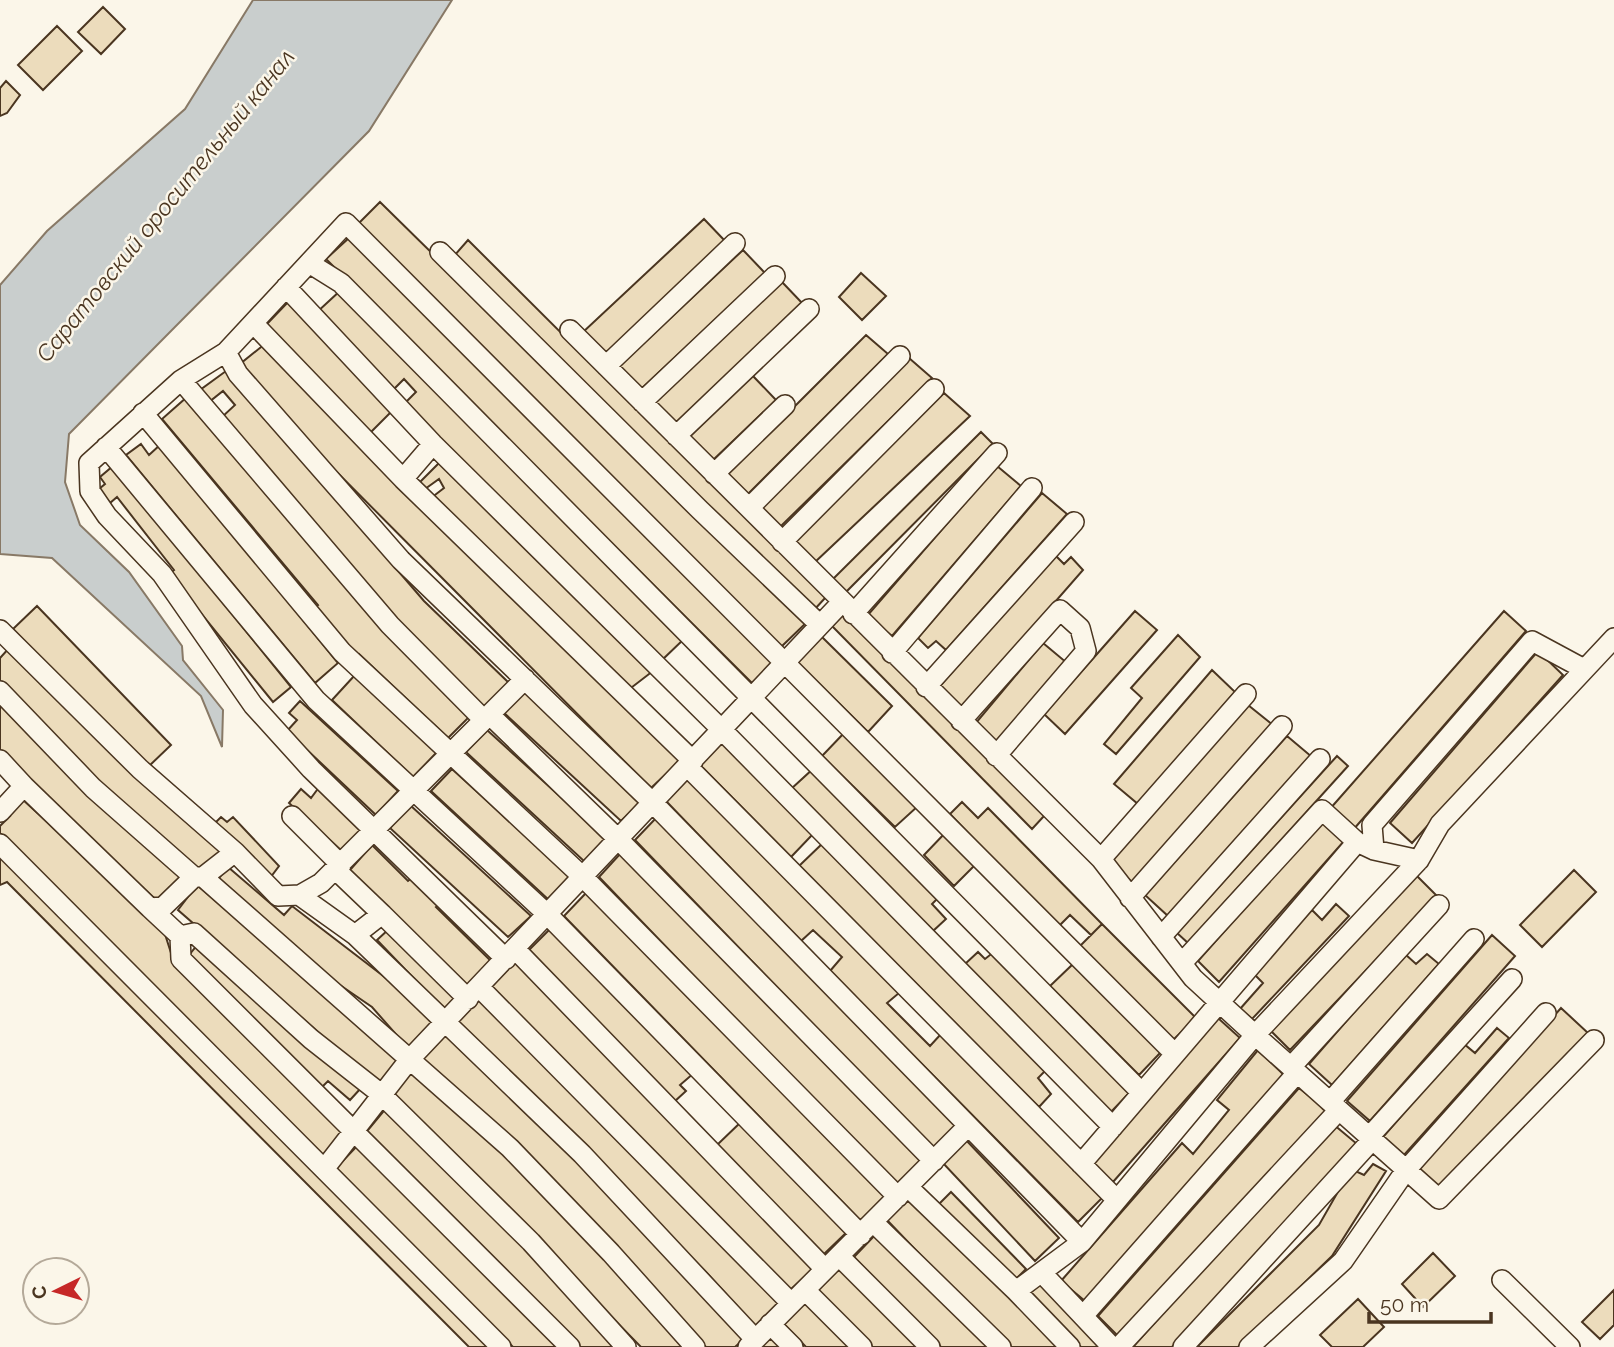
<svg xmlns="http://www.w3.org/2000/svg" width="1614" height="1347" font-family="Raleway,sans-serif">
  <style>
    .water { fill: #c9cecd; stroke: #887966; stroke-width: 2 }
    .building { fill: #ecdcbc; stroke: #4a3520; stroke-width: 2 }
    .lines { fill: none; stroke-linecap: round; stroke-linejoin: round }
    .minor-casing { stroke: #4a3520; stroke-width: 22 }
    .minor { stroke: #fbf6e9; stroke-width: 19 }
    .labels { text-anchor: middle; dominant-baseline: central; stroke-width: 5; stroke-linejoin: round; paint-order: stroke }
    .water-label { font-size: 23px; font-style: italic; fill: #4a3520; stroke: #fbf6e9 }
  </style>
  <rect width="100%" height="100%" fill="#fbf6e9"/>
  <path class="water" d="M 253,0 L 452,0 L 369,131 L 69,434 L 65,482 L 80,525 L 129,572 L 182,646 L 183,660 L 223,710 L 222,747 L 201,696 L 52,558 L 0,554 L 0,285 L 47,231 L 185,109 Z"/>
  <path class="building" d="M 103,7 L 125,29 L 101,54 L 78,32 Z
    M 57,26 L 82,51 L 43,90 L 18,65 Z
    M 6,81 L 20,95 L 7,113 L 0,116 L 0,88 Z
    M 380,202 L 807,622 L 781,647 L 357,225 Z
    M 704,219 L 726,242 L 604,356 L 582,333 Z
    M 350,237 L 778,660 L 753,684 L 326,259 Z
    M 468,240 L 826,597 L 814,610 L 454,256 Z
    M 743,250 L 765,273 L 639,391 L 617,368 Z
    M 861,273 L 886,296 L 862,320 L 839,297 Z
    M 782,282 L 803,304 L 674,425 L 652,403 Z
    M 341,290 L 685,638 L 661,661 L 403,405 L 416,392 L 404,379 L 392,391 L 316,313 Z
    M 289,301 L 393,410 L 369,434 L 266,325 Z
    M 866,335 L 888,354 L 746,496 L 726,475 Z
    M 266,343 L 682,759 L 651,788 L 293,428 L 240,364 Z
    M 909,358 L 932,378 L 780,527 L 758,506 Z
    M 226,371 L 424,601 L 509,683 L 485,709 L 393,619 L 222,417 L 235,405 L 223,391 L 209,402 L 200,390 Z
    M 752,375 L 776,400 L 711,462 L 688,438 Z
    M 944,393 L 970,416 L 814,563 L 795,541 Z
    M 187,397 L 470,716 L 448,738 L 359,654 L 353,657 L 314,608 L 318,605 L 162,419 Z
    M 981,432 L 993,444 L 846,592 L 833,579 Z
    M 141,444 L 149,455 L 161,444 L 338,663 L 315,683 L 126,455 Z
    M 441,461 L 653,671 L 627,691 L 431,498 L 444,488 L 439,479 L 425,489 L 419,483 Z
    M 113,466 L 291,687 L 273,702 L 169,574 L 174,570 L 117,497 L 110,503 L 99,489 L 105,484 L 100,477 Z
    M 997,466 L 1021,486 L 892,636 L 867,616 Z
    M 1042,493 L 1067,514 L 946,650 L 936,641 L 928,648 L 918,638 Z
    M 1055,555 L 1064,564 L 1071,557 L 1083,570 L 962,708 L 939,687 Z
    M 37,606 L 171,745 L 147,768 L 13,629 Z
    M 1135,611 L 1157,630 L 1065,734 L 1044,714 Z
    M 1504,611 L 1526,631 L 1353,830 L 1329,810 Z
    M 844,614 L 1044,816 L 1032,829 L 832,626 Z
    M 1178,635 L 1200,657 L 1116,754 L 1104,744 L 1142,698 L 1131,688 Z
    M 821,636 L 892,706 L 868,732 L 797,662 Z
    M 1043,643 L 1067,663 L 997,743 L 975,724 Z
    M 10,647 L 223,849 L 196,872 L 88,772 L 0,683 L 0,658 Z
    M 1538,651 L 1563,675 L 1412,843 L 1390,823 Z
    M 1212,670 L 1235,692 L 1138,804 L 1114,784 Z
    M 355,675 L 438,751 L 413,777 L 332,700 Z
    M 523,689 L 643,800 L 621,821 L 502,711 Z
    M 0,700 L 181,876 L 157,901 L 0,755 Z
    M 300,701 L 398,791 L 376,815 L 287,731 L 297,720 L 289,713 Z
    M 1248,705 L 1273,725 L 1132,882 L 1109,862 Z
    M 487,730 L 608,840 L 585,862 L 466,752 Z
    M 845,732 L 918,806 L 895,827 L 822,756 Z
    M 1287,736 L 1312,757 L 1168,916 L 1145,895 Z
    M 722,743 L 813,834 L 791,857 L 700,765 Z
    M 1337,756 L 1348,766 L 1188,943 L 1177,933 Z
    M 814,768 L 942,894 L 932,904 L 946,919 L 933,931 L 791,789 Z
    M 452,769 L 573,879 L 550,901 L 431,791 Z
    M 689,778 L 899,993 L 887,1003 L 930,1046 L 941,1034 L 1102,1198 L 1078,1222 L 830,971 L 842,957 L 813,930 L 801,941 L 666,801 Z
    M 320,786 L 365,827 L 343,852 L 289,803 L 301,789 L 311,798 Z
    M 21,798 L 163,928 L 172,956 L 346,1135 L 325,1157 L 0,833 L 0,826 L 10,816 L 6,812 Z
    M 962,802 L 978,818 L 988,808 L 1102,924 L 1091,935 L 1070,915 L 1058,927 L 950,814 Z
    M 410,805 L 531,916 L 508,937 L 390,828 Z
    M 221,817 L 227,822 L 233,817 L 279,866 L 270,878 L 213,825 Z
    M 657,817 L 958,1126 L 934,1150 L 635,840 Z
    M 1322,821 L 1345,840 L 1219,982 L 1198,961 Z
    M 946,832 L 976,864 L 954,886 L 924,855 Z
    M 824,842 L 1047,1069 L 1038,1078 L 1051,1094 L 1039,1107 L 799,866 Z
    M 372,845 L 408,881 L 414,876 L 441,903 L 436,907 L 494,964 L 469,990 L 350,870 Z
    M 0,852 L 493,1347 L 469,1347 L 7,882 L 0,885 Z
    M 620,854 L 922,1162 L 897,1187 L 599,877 Z
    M 228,867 L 284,915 L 292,906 L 395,985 L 432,1023 L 408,1048 L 372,1007 L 337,983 L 218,879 Z
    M 1574,870 L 1596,892 L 1542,947 L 1520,925 Z
    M 1414,873 L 1437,896 L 1290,1050 L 1268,1028 Z
    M 197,885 L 403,1060 L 381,1087 L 178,910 Z
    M 586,893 L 887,1194 L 861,1221 L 564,916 Z
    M 1336,904 L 1349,916 L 1252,1019 L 1240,1009 L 1263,983 L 1252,972 L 1312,910 L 1322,920 Z
    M 1102,924 L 1196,1018 L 1172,1041 L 1079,947 Z
    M 552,927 L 694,1073 L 680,1085 L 686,1091 L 674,1102 L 529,950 Z
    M 389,929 L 460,1000 L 446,1012 L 377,940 Z
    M 1492,935 L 1515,956 L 1370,1121 L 1347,1101 Z
    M 198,944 L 361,1088 L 350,1100 L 328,1081 L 319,1090 L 186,959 Z
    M 995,951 L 1132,1090 L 1110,1113 L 965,964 L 978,952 L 985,959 Z
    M 1405,954 L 1416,964 L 1427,954 L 1439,964 L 1332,1085 L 1309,1064 Z
    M 518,960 L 815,1267 L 789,1291 L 489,987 Z
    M 1073,964 L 1161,1052 L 1139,1075 L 1050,986 Z
    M 479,997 L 782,1305 L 757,1328 L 706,1272 L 456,1021 Z
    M 1561,1008 L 1588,1033 L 1442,1190 L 1419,1169 Z
    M 1218,1018 L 1240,1038 L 1113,1182 L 1092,1163 Z
    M 1497,1028 L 1509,1038 L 1404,1155 L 1383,1137 L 1464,1044 L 1475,1053 Z
    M 445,1033 L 592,1170 L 744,1339 L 735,1347 L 706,1347 L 528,1156 L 418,1058 Z
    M 1258,1050 L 1285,1076 L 1085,1301 L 1061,1281 L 1182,1143 L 1193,1154 L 1229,1110 L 1217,1100 Z
    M 411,1071 L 529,1178 L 687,1347 L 641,1347 L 391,1093 Z
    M 1299,1088 L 1327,1110 L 1119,1337 L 1098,1316 Z
    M 387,1107 L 485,1203 L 615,1347 L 575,1347 L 363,1136 Z
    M 742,1121 L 849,1230 L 822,1256 L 717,1145 Z
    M 1333,1124 L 1357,1144 L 1172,1347 L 1133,1347 Z
    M 965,1139 L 1059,1238 L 1035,1261 L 942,1162 Z
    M 358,1145 L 560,1347 L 513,1347 L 336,1168 Z
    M 1373,1164 L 1386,1171 L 1332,1256 L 1238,1347 L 1197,1347 L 1319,1225 L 1351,1169 L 1364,1175 Z
    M 951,1192 L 1026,1269 L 1015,1280 L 938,1205 Z
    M 909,1197 L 1061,1347 L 1009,1347 L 998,1336 L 887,1220 Z
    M 876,1234 L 990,1347 L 941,1347 L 854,1257 Z
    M 1433,1253 L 1455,1276 L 1423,1307 L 1402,1284 Z
    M 838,1265 L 921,1347 L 872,1347 L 816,1288 Z
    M 1040,1284 L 1104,1347 L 1081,1347 L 1029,1294 Z
    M 1614,1290 L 1614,1325 L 1600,1339 L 1582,1322 Z
    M 805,1299 L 853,1347 L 806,1347 L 783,1323 Z
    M 1358,1299 L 1384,1327 L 1363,1347 L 1332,1347 L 1320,1335 Z
    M 771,1332 L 787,1347 L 757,1347 Z"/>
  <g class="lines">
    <defs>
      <path id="minor" d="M 440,252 L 700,510 L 820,625
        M 309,263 L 341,283 L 1142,1093
        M 286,287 L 433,444 L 722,730 L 1113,1127
        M 253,323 L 403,479 L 693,761
        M 570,330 L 749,508
        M 226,352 L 238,374 L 401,560 L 654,804 L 1082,1242
        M 900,356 L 749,508 L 1101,859 L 1193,978 L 1255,1035 L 1419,860 L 1440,824 L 1614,638
        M 606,366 L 735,243
        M 181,380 L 390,625 L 484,720
        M 642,402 L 775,276
        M 143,413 L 342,652 L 583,877 L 898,1197
        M 676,436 L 809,309
        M 106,447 L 316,700 L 547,914 L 861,1235
        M 714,474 L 785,405
        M 403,479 L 433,444
        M 782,542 L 934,389
        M 853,614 L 997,453
        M 0,630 L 140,769 L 235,852
        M 892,653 L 1032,488
        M 926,687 L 1074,522
        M 0,691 L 93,788 L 194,877
        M 490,715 L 619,840 L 934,1161
        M 961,721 L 1060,610 L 1080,628 L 1086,651 L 996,756
        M 0,760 L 24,786
        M 688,767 L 1117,1200
        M 0,812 L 24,786 L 150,908 L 163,907 L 194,877 L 203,877 L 235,852 L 278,896 L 300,895 L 321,883 L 525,679
        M 292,816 L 341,865
        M 0,844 L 501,1347
        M 1374,850 L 1372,825 L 1532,641 L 1584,669
        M 1101,859 L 1246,694
        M 203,877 L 510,1148 L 611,1253 L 695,1347
        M 299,895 L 355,935 L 382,914 L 336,870
        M 1130,898 L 1282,726
        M 150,908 L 180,936 L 181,959 L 570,1347
        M 382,914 L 468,999
        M 355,935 L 582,1154 L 755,1339
        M 180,936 L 194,933 L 311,1039 L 381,1094 L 531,1242 L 626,1347
        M 1161,937 L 1320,759
        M 515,949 L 825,1269
        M 506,959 L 311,769 L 253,705 L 162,574 L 107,516 L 90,491 L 89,463 L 181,380 L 226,352 L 346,223 L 1175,1054
        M 1182,963 L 1322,810 L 1357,842
        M 479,987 L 791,1303
        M 1291,1067 L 1439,905
        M 1330,1102 L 1474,939
        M 1369,1137 L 1512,979
        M 1081,1164 L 1357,842 L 1374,850 L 1419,860
        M 325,1168 L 409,1060 L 841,603
        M 908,1187 L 1016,1291
        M 873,1222 L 1001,1347
        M 839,1256 L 930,1347
        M 1042,1273 L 1112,1347
        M 1502,1280 L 1570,1347
        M 805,1290 L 862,1347
        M 1083,1316 L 1297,1073
        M 770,1324 L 793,1347
        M 748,1347 L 967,1127
        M 1070,1347 L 1016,1291 L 1082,1242 L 1255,1035 L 1439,1199 L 1594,1040
        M 1119,1347 L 1339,1110
        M 1183,1347 L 1372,1140
        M 1249,1347 L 1343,1261 L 1406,1170 L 1546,1013"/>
    </defs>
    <use href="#minor" class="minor-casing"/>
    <use href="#minor" class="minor"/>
  </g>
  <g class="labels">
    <g class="water-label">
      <text transform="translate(165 205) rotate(-51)">Саратовский оросительный канал</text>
    </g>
  </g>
  <g transform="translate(56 1291) rotate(265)"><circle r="33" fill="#fbf6e9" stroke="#b4a999" stroke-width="2"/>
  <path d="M0-5L12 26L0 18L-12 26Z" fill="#c62828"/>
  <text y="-10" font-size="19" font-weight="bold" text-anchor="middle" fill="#4a3520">С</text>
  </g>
  <path d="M1369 1312v10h122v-10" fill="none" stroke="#4a3520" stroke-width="3.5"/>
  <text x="1380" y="1312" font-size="21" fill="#4a3520" stroke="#fbf6e9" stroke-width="5" paint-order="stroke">50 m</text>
</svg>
